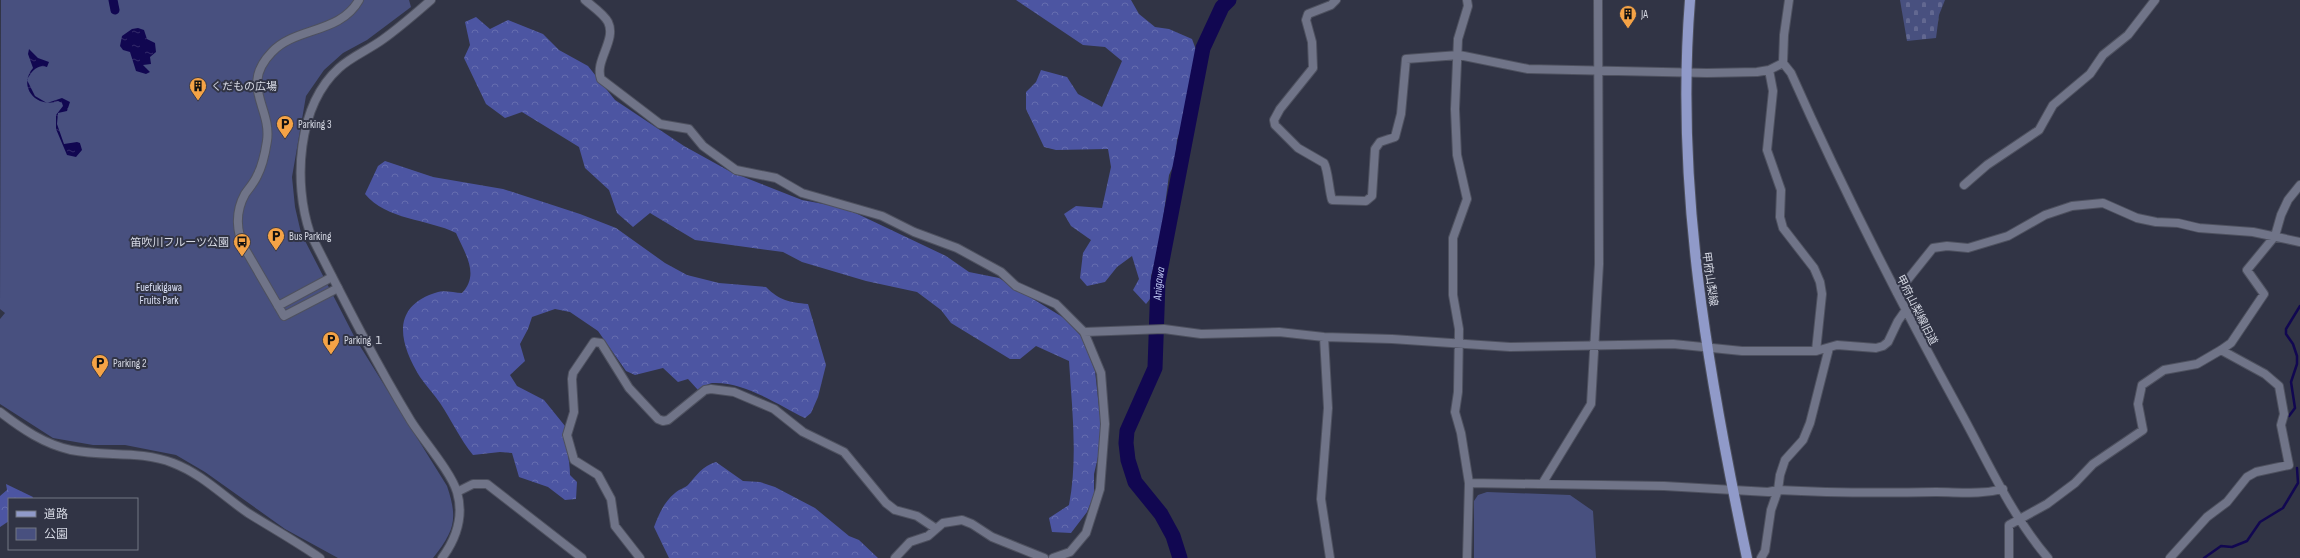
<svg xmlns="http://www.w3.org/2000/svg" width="2300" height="558" font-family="'Sofia Sans Condensed','Noto Sans JP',sans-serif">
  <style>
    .green { fill: #48507f }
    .forest { fill: url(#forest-crowns) }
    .cemetery { fill: url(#cemetery-stones) }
    .water { fill: url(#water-ripples) }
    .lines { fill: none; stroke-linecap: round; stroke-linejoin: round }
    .stream { stroke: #110751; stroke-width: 2.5 }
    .canal { stroke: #110751; stroke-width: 9 }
    .river { stroke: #110751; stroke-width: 15 }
    .minor-casing { stroke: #4e515f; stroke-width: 10 }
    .tertiary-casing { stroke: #4e515f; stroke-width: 10 }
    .primary-casing { stroke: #4e515f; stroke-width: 12 }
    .minor { stroke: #707488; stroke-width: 8 }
    .tertiary { stroke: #707488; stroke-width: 8 }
    .primary { stroke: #909ac9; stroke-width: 10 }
    .labels { text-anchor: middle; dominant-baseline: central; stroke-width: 4; stroke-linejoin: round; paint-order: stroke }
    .poi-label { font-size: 11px; fill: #d5d8e3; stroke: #313445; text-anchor: start }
    .street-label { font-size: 11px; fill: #d5d8e3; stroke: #313445 }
    .park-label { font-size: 11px; fill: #dbe0f6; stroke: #313445 }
    .water-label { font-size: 12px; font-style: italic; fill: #bcc5f0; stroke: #313445 }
  </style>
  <defs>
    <pattern id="forest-crowns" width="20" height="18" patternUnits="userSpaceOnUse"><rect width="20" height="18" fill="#4c55a2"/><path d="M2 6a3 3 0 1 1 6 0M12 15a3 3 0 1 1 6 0" fill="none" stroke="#656daf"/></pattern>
    <pattern id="cemetery-stones" width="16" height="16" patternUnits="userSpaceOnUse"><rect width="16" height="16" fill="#48507f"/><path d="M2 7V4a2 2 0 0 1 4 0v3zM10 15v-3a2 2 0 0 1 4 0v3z" fill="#626891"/></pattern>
    <pattern id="water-ripples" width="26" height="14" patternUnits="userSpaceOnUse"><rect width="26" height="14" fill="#110751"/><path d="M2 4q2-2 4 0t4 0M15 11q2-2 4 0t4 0" fill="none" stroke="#332a6a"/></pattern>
  </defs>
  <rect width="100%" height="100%" fill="#313445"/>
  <path class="green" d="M 1,0 L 409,0 L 411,7 L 367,40 L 343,53 L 324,70 L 306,96 L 292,177 L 295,207 L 301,233 L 355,338 L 447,486 C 458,519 455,530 433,558 L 338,558 L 285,529 L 205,472 L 176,455 L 125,445 L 93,445 L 53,438 L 0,404 L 0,319 L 5,313 L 0,309 Z
    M 1487,492 L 1570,495 L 1593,511 L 1596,558 L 1474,558 L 1474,501 L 1478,495 Z"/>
  <path class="forest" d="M 1016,0 L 1131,0 L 1139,14 L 1155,27 L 1169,29 L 1192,39 L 1198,55 L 1189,105 L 1177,140 L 1175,162 L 1169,175 L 1159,249 L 1151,276 L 1150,299 L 1146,304 L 1133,290 L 1139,279 L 1132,256 L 1117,267 L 1105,282 L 1087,286 L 1080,278 L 1083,253 L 1091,240 L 1071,226 L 1064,214 L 1076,206 L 1102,208 L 1111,167 L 1108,149 L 1056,150 L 1044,147 L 1026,109 L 1026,92 L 1036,82 L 1041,70 L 1067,77 L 1078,94 L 1102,107 L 1122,61 L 1105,47 L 1083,45 Z
    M 476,17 L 490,29 L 508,20 L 543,34 L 559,50 L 588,66 L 615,100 L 684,146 L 731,172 L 802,200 L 845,208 L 946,256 L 969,272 L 999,278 L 1064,318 L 1082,337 L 1095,371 L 1101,425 L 1100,448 L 1094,474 L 1094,495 L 1087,512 L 1071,533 L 1052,532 L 1049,518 L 1069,505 C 1078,458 1072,409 1069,361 L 1036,346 L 1020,359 L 1010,359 L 951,323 L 941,310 L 917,292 L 866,281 L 802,262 L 783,252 L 695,240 L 650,213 L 633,227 L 617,213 L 609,190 L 585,168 L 579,147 L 522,112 L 505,118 L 486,104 L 464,58 L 470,45 L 465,22 Z
    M 385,161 L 433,177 L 503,189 L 580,214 L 616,228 L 665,263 L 687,275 L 719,283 L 766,287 C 780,301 789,302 808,304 L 826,365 L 818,397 L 811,413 L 805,418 C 778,405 744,381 712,383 C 707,384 702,388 698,390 L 688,379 L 678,382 L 663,368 L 635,375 L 626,371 L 598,331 L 570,312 L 555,309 L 532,317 L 528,329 L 520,344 L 525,361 L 510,375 L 517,386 L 544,400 L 565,426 C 564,442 570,457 570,475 L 577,482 L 576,499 L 565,500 L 548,487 L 519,477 L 512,453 L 500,452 L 473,455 C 460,439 452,421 440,403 C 434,394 426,386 420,377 C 399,343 390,306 438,292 C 444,290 455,293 462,293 C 480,274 465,254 456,233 C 428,219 386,220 365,194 L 378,166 Z
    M 716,462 L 743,481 L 760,482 L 775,487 L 815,508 L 849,536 L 859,540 L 878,558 L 669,558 L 654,527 C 659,514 664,502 675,493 C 679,489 685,488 688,485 C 697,475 702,466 716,462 Z
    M 6,484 L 33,497 L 32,499 L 9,499 L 9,521 L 0,527 L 0,496 L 7,490 Z"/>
  <path class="cemetery" d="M 1900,0 L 1945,0 L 1939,15 L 1936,38 L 1907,41 Z"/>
  <path class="water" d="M 138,28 L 144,30 L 147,39 L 155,43 L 156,52 L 150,57 L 151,64 L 143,65 L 150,72 L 146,74 L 136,71 L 130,52 L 123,50 L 120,46 L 122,36 L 132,29 Z
    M 29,49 L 38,58 L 49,62 L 47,67 C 37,64 31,72 27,80 L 35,96 L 47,103 L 62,98 L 70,102 L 67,111 L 58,113 L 57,124 L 64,144 L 77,142 L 80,143 L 82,150 L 76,157 L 67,155 L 56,129 L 56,115 L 63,106 L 62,103 L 58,101 C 37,109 17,87 33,68 L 28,54 Z"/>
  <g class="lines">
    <path class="stream" d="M 2289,416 L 2295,408 L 2291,382 L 2297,364 L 2297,356 L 2293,344 L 2286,334 L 2286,329 L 2300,306
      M 2204,558 L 2221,546 L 2232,547 L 2247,541 L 2260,522 L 2283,508 L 2298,483 L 2297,468"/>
    <path class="canal" d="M 113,0 L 115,10"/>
    <path class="river" id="s1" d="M 1180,558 L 1173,536 L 1161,514 L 1135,482 L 1128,460 L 1126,443 L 1127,431 L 1155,368 L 1158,282 L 1203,48 L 1222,7 L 1229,0"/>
    <defs>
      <path id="minor" d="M 585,0 C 592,6 604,14 608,22 C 617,40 594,61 601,79 L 660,124 L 689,129 L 703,146 L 736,170 L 776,178 L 802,193 L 882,216 L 914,232 L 957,248 L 1001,272 L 1016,286 L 1056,304 L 1084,332 L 1101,373 L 1105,424 L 1100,489 L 1086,533 L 1070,552 L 1053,558
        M 1336,0 L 1331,5 L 1308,14 L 1306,20 L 1312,42 L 1313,68 L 1280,109 L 1274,120 L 1275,125 L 1298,148 L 1324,163 C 1328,169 1329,191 1332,200 L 1366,201 L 1372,196 L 1375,149 L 1380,142 L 1395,137 L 1401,114 L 1406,59 L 1459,55 L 1528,69 L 1707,73 L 1757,72 L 1769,70 L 1783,63 L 1784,35 L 1789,0
        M 1467,0 L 1468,6 L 1458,39 L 1455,109 L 1457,155 L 1467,199 L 1453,238 L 1453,295 L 1459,329 L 1458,392 L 1455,412 L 1461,433 L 1469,483
        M 1783,63 L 1791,73 C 1842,188 1899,300 1960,411 C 1987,460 2011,515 2048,558
        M 1769,70 L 1773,91 L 1767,150 L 1781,190 L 1780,217 L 1783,228 L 1814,268 L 1820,282 L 1822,294 L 1816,351
        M 1964,185 L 1987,165 L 2039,130 L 2053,105 L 2090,74 L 2103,55 L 2128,35 L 2155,0
        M 338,288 L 284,316 L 245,249 C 236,232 235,212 245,194 C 249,188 254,183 257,176 C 263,165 265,154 267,141 C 272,107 239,86 272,52 C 295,27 340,34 359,0
        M 1897,293 L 1933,248 L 1947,246 L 1968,248 L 2008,236 L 2045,215 L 2072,206 L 2103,203 L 2137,218 L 2156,222 L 2178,223 L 2199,228 L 2253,232 L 2300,242
        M 278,306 L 332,277
        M 1084,332 L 1164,329 L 1201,334 L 1279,332 L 1324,337 L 1392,339 L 1510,347 L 1673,344 L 1742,351 L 1816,351 L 1837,345 L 1876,348 L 1883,346 L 1888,342 L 1898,321 L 1905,311
        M 1324,337 L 1328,408 L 1321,499 L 1330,558
        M 1542,484 L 1591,404 L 1599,264 L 1598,0
        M 640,558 L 615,526 L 611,499 L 598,475 L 574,460 L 567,435 L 574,412 L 572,379 L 573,373 L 594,342 L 601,343 L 629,388 L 658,419 L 663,421 L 668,420 L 705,390 L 711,389 L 734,392 L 774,409 L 803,432 L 844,452 L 886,503 L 895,510 L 917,516 L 935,528
        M 895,558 L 910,542 L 928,536 L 943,523 L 962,520 L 972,524 L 992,537 L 1044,558
        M 1467,558 L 1469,483 L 1664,486 L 1768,492 L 1778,490 C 1831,493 1883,493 1936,492 C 1959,492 1980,495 2003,489
        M 1761,558 L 1765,551 L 1771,510 L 1778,490 L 1780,475 L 1785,460 L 1803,440 L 1810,423 L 1829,348
        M 2009,558 L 2009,525 L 2047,504 L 2075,483 L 2093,464 L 2143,430 L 2138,404 L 2142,385 L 2164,370 L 2197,364 L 2221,350 L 2231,343 L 2264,294 L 2247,270 L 2275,236 L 2281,215 L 2288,200 L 2300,185
        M 2170,558 L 2207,517 L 2227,502 L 2247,477 L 2256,472 L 2289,465 L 2281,425 L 2284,414 L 2279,386 L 2265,374 L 2221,350"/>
      <path id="tertiary" d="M 431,0 C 415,14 399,28 382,40 C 368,50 351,57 339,68 C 297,106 293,183 310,233 C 342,296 374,360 411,421 C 423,440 451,472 457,492 C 464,516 456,539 442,558
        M 0,412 C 22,429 44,444 71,450 C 105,457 140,450 173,463 C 202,474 223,496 248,513 C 272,528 297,542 320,558
        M 457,492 L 473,484 L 487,484 L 582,558"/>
      <path id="primary" d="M 1690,0 C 1675,188 1708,374 1747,558"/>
    </defs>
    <use href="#minor" class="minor-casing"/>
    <use href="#tertiary" class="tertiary-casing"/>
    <use href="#primary" class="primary-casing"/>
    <use href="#minor" class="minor"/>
    <use href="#tertiary" class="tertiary"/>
    <use href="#primary" class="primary"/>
  </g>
  <defs>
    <symbol id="building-pin" viewBox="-11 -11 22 30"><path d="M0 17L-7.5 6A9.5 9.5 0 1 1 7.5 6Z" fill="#f5a346" stroke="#313445"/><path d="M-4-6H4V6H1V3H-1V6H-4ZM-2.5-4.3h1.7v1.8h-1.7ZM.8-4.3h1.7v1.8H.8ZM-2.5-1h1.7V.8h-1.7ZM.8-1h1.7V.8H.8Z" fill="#111"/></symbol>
    <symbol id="parking-pin" viewBox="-11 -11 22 30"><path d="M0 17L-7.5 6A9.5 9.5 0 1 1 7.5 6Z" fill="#f5a346" stroke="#313445"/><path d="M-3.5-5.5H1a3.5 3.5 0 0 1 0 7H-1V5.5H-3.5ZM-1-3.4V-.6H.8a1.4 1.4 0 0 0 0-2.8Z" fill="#111"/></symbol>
    <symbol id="bus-pin" viewBox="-11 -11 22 30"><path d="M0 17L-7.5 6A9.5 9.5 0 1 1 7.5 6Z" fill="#f5a346" stroke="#313445"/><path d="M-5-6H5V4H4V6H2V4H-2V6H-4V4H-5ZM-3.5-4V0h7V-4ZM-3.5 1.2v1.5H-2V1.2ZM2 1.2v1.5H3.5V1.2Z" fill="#111"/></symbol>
  </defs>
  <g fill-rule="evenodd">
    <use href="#building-pin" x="1618" y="4" width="20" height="27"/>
    <use href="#building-pin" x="188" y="76" width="20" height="27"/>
    <use href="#parking-pin" x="275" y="114" width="20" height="27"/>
    <use href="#parking-pin" x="266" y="226" width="20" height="27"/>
    <use href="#bus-pin" x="232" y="232" width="20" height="27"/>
    <use href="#parking-pin" x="321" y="330" width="20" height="27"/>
    <use href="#parking-pin" x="90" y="353" width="20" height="27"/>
  </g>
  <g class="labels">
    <g class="poi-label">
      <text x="1641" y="14">JA</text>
      <text x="211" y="86">くだもの広場</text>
      <text x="298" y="124">Parking 3</text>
      <text x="289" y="236">Bus Parking</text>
      <text x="229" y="242" text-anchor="end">笛吹川フルーツ公園</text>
      <text x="344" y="340">Parking １</text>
      <text x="113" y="363">Parking 2</text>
    </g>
    <g class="street-label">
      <text transform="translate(1710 279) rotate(82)">甲府山梨線</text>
      <text transform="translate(1917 310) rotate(63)">甲府山梨線旧道</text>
    </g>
    <g class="park-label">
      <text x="159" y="287">Fuefukigawa<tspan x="159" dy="13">Fruits Park</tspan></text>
    </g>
    <g class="water-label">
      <text stroke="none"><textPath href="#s1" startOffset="295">Anigawa</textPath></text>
    </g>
  </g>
  <rect x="8" y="498" width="130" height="52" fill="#313445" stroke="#737684"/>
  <rect x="16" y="511" width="20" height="6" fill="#909ac9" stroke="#737684"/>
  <text x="44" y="518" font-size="12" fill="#d5d8e3">道路</text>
  <rect x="16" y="528" width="20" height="12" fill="#48507f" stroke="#737684"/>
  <text x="44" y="538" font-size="12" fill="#d5d8e3">公園</text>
</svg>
